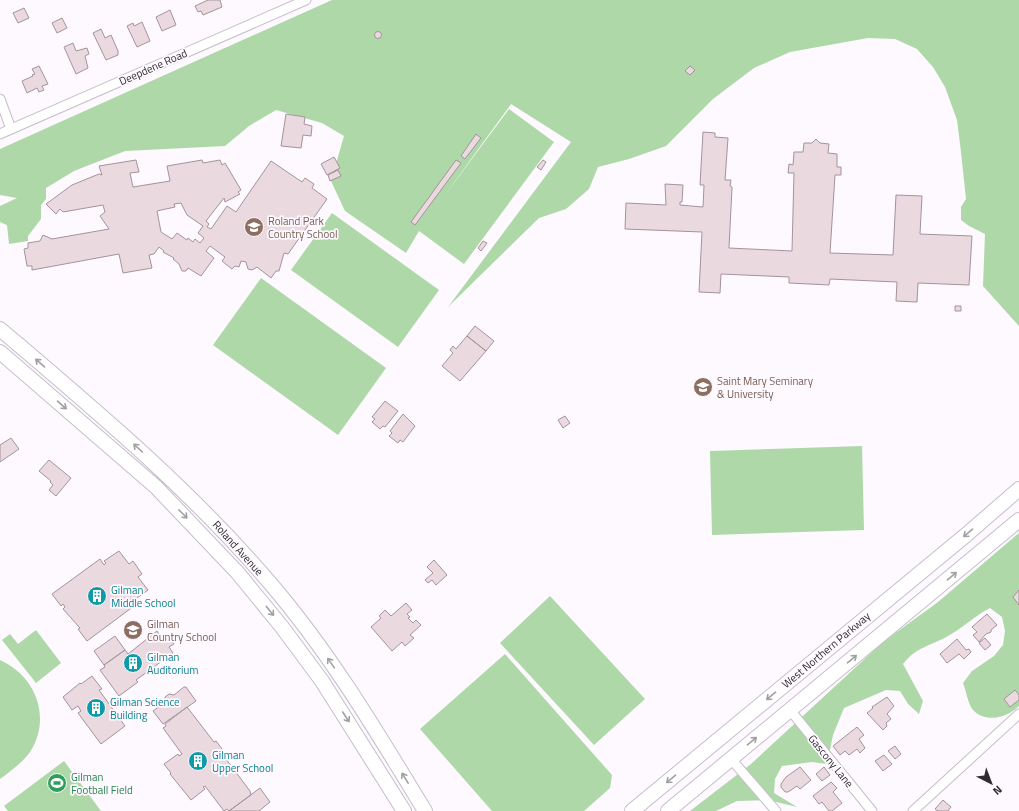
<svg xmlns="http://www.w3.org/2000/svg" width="1019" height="811" font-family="'Titillium Web',sans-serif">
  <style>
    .green { fill: #aed8a8 }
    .building { fill: #ebd9e0; stroke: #a4939a; fill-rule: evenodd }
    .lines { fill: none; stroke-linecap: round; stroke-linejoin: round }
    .street-casing { stroke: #c6bdcb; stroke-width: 11 }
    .primary-casing { stroke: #c6bdcb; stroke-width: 16 }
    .street { stroke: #fff; stroke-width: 9 }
    .primary { stroke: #fff; stroke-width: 14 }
    .oneway { stroke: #a1a0a2 }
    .labels { text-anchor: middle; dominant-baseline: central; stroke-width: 3.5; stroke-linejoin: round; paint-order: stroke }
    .street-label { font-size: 11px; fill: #2f2b31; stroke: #fdf9ff }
    .education-label { font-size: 11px; fill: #785e54; stroke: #fdf9ff; text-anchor: start }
    .culture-label { font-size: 11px; fill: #0d838f; stroke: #fdf9ff; text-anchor: start }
    .leisure-label { font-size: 11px; fill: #27864d; stroke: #fdf9ff; text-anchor: start }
  </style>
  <rect width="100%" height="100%" fill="#fdf9ff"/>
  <path class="green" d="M 332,0 L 1019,0 L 1019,326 L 983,286 L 985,234 L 969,226 L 961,220 L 961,207 L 966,199 L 961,152 L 957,120 L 945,87 L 933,67 L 917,49 L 895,39 L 868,38 L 790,52 L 754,68 L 713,99 L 666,146 L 629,159 L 598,167 L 589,189 L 566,209 L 539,218 L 448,307 L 571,142 L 511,104 L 442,199 L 509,109 L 554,142 L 464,264 L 419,231 L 406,253 L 345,211 L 331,181 L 344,136 L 322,123 L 276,110 L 249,126 L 225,146 L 125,151 L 74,171 L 46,188 L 46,199 L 41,205 L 41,219 L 28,236 L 28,241 L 9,244 L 7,225 L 0,222 L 0,206 L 17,198 L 0,195 L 0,149 Z
    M 332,213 L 439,290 L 398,347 L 291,270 Z
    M 261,278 L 386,368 L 338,435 L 213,345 Z
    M 862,446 L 864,530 L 712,535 L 710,451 Z
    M 1019,533 L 1019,706 C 1008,717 986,724 973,710 C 968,704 966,690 963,683 L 972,671 L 994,656 L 1003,645 L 1005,631 L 1002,617 L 990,608 C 976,615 966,625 953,633 C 935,645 918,645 903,664 L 923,701 L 919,714 L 908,704 L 900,691 L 886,690 L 844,708 L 833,735 L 827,764 L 812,762 L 782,766 L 775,779 L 774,793 L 797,807 L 768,800 L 737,801 L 716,811 L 690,811 L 751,764 L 883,642 L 938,602 Z
    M 550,596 L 645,699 L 594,745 L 500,643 Z
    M 36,630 L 61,663 L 36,683 L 2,640 L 10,634 L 18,644 Z
    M 505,654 L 612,775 L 610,788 L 584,811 L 492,811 L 420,729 Z
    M 0,660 C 36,676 52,718 30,752 C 22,763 11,771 0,779 Z
    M 64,761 L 101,811 L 8,811 L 4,806 Z"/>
  <path class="building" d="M 208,0 L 220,0 L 222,7 L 203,15 L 201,11 L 198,12 L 195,6 Z
    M 24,8 L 29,18 L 18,23 L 13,13 Z
    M 170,10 L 176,25 L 162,31 L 156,17 Z
    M 62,18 L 67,28 L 57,33 L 52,23 Z
    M 142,22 L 150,41 L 137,47 L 127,26 L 133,23 L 134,26 Z
    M 101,29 L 105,38 L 111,35 L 118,51 L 118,55 L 106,60 L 93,33 Z
    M374.5 35a3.5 3.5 0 1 1 7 0a3.5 3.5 0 1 1-7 0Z
    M 73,43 L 76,51 L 87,48 L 89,54 L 85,56 L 88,68 L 76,74 L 64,47 Z
    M 39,66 L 48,84 L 42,86 L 44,90 L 39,92 L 37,88 L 27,93 L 22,81 L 33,76 L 32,75 L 35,74 L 32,69 Z
    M 690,66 L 695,70 L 690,75 L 685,71 Z
    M 286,114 L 305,117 L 304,124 L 312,126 L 311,136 L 303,135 L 301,148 L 281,146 Z
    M 703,132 L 715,133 L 715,137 L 728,138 L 725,180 L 731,180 L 730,186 L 732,187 L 729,248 L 792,251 L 794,173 L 788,173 L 789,164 L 793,165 L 794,152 L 803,152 L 804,143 L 812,143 L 816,139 L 820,143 L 829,144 L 828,153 L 837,154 L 837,167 L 841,167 L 841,175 L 835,175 L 830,253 L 893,255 L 896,195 L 922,196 L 920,234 L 972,236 L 969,285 L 918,283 L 917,302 L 896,301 L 897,282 L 830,279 L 829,285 L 789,283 L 789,277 L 721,274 L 720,293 L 699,292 L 702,232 L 625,229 L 626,203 L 666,205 L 665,184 L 683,185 L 682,202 L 680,202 L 680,205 L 703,207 L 704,185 L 700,185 Z
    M 476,134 L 481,138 L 465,159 L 461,156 Z
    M 334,157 L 340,168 L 327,175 L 321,164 Z
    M 136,160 L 139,172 L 130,173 L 133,187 L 170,181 L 167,166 L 202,160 L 203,163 L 220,160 L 222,165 L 225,163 L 241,190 L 238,192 L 240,194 L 225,202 L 224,198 L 206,221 L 209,224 L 207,227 L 211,229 L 227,206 L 236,212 L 271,161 L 302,182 L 305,178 L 314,184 L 312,188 L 327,199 L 288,254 L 284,253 L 279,271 L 276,271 L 271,278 L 257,267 L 252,270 L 248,269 L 246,262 L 241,261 L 239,267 L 235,266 L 232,269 L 222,261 L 225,257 L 210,246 L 206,251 L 214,258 L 201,276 L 188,268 L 186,271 L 182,271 L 179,264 L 173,259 L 174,258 L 163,252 L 164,251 L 159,247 L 154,254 L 149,255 L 152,268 L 123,273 L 119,254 L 32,270 L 32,266 L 27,266 L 24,249 L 28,248 L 28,243 L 40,241 L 43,235 L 52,239 L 109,229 L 100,216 L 105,212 L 103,205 L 63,212 L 60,209 L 56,214 L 46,204 L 72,185 L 99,174 L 102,175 L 99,166 ZM 181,203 L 187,215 L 203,226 L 198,233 L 204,238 L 200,243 L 195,239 L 193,242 L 188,238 L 187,240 L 177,233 L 172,239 L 161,232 L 157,211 L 175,207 L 174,204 Z
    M 456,160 L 461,163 L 415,225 L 411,222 Z
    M 543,160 L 546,162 L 541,170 L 537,167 Z
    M 338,170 L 341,176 L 330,181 L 328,175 Z
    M 483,241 L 487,243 L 481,251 L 478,248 Z
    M 955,306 L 961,306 L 961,311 L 955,311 Z
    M 475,326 L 494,341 L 486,351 L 467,336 Z
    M 467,336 L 486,351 L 460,381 L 442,366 L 453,353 L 450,350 L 453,346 L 456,349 Z
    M 385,401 L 398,411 L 385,427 L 383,426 L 380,429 L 372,422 L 375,419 L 372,417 Z
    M 403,414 L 415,426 L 403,442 L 400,440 L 398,443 L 389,436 L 392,433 L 390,431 Z
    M 565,416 L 570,423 L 563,428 L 558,420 Z
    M 11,438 L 19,449 L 0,462 L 0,445 Z
    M 49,460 L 71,478 L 56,496 L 49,490 L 53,485 L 50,482 L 51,481 L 39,471 Z
    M 119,551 L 129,564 L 133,561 L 142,574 L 138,577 L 148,590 L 133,601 L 132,599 L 130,600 L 134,606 L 87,641 L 78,629 L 80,628 L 63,609 L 65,607 L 63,604 L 61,606 L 52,594 L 100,559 L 104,565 L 106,563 L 104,561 Z
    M 434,560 L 447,575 L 436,585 L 432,580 L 428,583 L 425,580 L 433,573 L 427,567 Z
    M 1019,590 L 1019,605 L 1013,597 Z
    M 406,603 L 412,610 L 407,614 L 410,617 L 408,618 L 413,623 L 416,620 L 421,625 L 410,635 L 414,638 L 405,646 L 402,642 L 392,651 L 371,627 L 381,618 L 379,616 L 385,610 L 391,616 Z
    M 987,614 L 997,625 L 991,630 L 991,632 L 986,634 L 979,642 L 973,635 L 977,632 L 972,627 Z
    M 157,631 L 161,637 L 166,634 L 174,644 L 169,647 L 173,653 L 136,680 L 138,682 L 119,696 L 100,670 L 105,667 L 104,665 L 125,650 L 128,654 Z
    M 115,636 L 125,650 L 104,665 L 94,651 Z
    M 985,638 L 991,645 L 985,650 L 979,643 Z
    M 957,639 L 966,650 L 969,649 L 971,652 L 964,659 L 959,654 L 947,663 L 940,654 Z
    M 92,676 L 102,689 L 99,690 L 125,726 L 101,744 L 78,713 L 81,711 L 78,706 L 72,710 L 63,697 L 80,683 L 81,684 Z
    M 184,687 L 186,687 L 196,701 L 163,724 L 153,711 L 164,703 L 165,697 L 169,694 L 174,695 Z
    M 1015,690 L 1019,695 L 1019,700 L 1010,707 L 1004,699 Z
    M 887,697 L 894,706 L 887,714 L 891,719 L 886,723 L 887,726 L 883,730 L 867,713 L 873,708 L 872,707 Z
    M 187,707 L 214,742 L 216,741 L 228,757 L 226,759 L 250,791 L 251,795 L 229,811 L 227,809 L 224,811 L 205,786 L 203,787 L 205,789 L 191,800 L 170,774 L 171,773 L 164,764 L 178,754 L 179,756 L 182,754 L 163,728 L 166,726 L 165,724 Z
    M 857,727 L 864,735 L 859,739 L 865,748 L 860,753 L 857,749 L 849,755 L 845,751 L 840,755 L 833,746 Z
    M 895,746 L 901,754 L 895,759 L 888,751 Z
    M 884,755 L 892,764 L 883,771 L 875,761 Z
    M 800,767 L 811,780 L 800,789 L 797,786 L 788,792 L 785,792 L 781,787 L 781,784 L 786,777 Z
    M 824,767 L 830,775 L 822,781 L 816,774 Z
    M 831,782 L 837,788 L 833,792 L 842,803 L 832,811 L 829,811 L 822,802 L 819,804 L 813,796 Z
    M 260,788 L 270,802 L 259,811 L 229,811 Z
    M 943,800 L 951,807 L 948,811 L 938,811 L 935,809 Z"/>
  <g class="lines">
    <defs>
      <path id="street" d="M 0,99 L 11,129
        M 0,134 L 306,0
        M 790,710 L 872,811
        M 731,759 L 776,811
        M 913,811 L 1019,714"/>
      <path id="primary" d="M 0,329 C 94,409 189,488 270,583 C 330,653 377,732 425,811
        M 0,352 L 156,487 L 237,572 L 282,627 L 322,681 L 404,811
        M 632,811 L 966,535 L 1019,489
        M 668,811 L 1019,520"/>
    </defs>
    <use href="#street" class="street-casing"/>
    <use href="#primary" class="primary-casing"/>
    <use href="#street" class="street"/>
    <use href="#primary" class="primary"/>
  </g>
  <defs><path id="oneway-shaft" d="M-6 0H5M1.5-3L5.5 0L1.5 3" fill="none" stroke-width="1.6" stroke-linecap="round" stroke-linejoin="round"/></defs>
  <g class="oneway">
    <use href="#oneway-shaft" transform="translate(40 363) rotate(-139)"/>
    <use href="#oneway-shaft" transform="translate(62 405) rotate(41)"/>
    <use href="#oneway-shaft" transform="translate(138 448) rotate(-138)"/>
    <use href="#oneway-shaft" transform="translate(183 514) rotate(45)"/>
    <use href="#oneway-shaft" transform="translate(968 533) rotate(140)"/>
    <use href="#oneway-shaft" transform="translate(952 576) rotate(-40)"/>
    <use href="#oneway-shaft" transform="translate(270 611) rotate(51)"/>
    <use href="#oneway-shaft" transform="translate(852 659) rotate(-40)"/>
    <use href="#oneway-shaft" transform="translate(331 663) rotate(-125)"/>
    <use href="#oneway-shaft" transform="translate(771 696) rotate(140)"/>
    <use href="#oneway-shaft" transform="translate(346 717) rotate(57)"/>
    <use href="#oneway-shaft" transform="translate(752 741) rotate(-40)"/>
    <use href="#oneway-shaft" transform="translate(405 778) rotate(-122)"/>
    <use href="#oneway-shaft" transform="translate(671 779) rotate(140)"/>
  </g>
  <defs>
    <symbol id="school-disc" viewBox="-11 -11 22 22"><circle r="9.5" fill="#8d6e63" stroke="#fdf9ff"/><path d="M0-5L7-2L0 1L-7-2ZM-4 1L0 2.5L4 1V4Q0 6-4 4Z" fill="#fff"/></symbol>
    <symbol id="university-disc" viewBox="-11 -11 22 22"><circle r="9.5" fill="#8d6e63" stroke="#fdf9ff"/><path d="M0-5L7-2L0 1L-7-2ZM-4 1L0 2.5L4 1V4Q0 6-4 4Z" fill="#fff"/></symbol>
    <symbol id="building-disc" viewBox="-11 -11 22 22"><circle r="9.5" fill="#0f9aa8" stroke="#fdf9ff"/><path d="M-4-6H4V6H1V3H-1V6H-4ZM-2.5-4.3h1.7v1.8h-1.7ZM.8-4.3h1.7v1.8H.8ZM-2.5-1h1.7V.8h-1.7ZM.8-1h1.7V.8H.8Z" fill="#fff"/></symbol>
    <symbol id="stadium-disc" viewBox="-11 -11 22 22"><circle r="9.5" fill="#2e9e5b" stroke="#fdf9ff"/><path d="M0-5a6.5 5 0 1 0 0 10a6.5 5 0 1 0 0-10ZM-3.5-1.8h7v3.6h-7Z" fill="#fff"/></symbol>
  </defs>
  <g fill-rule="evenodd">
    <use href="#school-disc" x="243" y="216" width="22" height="22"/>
    <use href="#university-disc" x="692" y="376" width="22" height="22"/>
    <use href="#building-disc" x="86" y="585" width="22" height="22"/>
    <use href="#school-disc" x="122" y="619" width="22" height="22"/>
    <use href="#building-disc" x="122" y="652" width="22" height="22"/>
    <use href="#building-disc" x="85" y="697" width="22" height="22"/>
    <use href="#building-disc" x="187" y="750" width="22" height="22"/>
    <use href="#stadium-disc" x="46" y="772" width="22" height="22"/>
  </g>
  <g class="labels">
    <g class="street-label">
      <text transform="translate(153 67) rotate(-24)">Deepdene Road</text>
      <text transform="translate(238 548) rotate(48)">Roland Avenue</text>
      <text transform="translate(826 650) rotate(-40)">West Northern Parkway</text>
      <text transform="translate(831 761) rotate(51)">Gascony Lane</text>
    </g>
    <g class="education-label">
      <text x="268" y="221">Roland Park<tspan x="268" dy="13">Country School</tspan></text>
      <text x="717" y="381">Saint Mary Seminary<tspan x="717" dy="13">&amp; University</tspan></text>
      <text x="147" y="624">Gilman<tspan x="147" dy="13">Country School</tspan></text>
    </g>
    <g class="culture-label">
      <text x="111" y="590">Gilman<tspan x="111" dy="13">Middle School</tspan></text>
      <text x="147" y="657">Gilman<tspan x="147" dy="13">Auditorium</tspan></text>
      <text x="110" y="702">Gilman Science<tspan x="110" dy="13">Building</tspan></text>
      <text x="212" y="755">Gilman<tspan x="212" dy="13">Upper School</tspan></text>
    </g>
    <g class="leisure-label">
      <text x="71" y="777">Gilman<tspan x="71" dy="13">Football Field</tspan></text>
    </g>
  </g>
  <g transform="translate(991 783) rotate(138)" stroke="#fdf9ff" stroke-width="3" paint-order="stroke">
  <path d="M0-3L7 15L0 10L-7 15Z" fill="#2f2b31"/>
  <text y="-6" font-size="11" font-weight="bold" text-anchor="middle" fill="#2f2b31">N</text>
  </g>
</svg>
